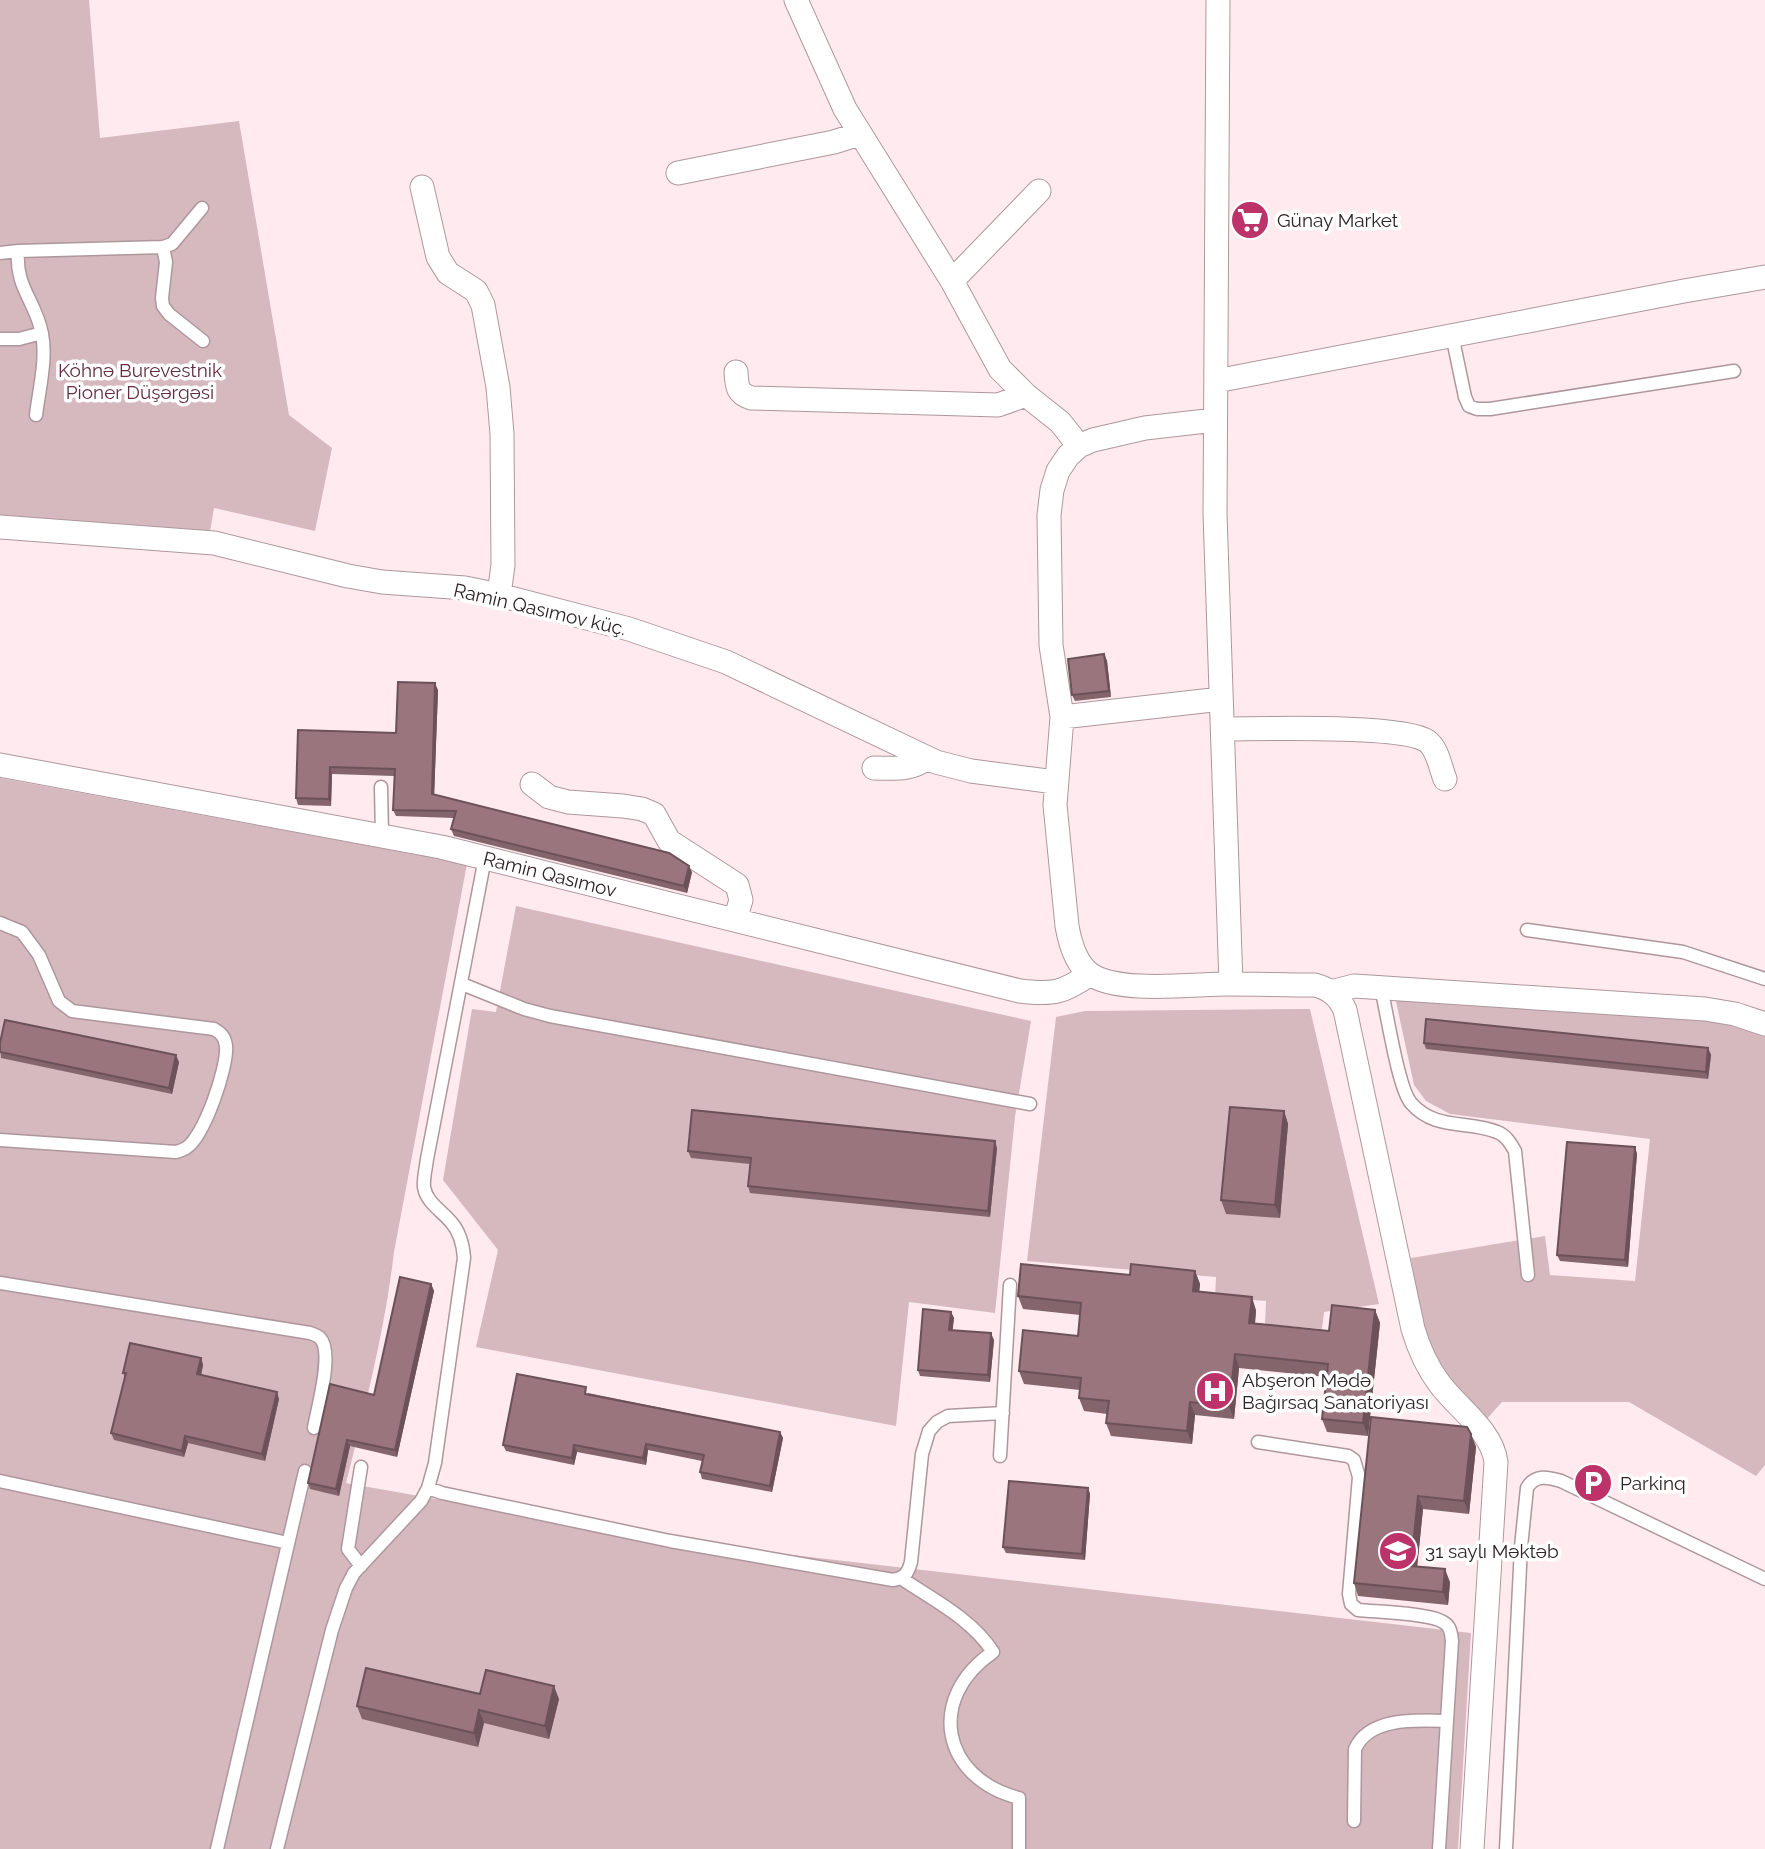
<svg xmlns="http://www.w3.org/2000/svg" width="1765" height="1849" font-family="Raleway,sans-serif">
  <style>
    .green { fill: #d5b9bf }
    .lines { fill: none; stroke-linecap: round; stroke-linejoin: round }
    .lane-casing { stroke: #ae979c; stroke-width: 15 }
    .street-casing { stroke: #ae979c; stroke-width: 25 }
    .lane { stroke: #fff; stroke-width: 12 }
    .street { stroke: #fff; stroke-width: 23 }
    .wall { fill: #84656c }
    .shaded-wall { fill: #6c5258 }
    .building { fill: #9a757e; stroke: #6c5258; stroke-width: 2 }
    .labels { text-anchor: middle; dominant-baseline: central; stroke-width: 7; stroke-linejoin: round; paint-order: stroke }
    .poi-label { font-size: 19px; fill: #2e2427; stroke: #fff; text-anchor: start }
    .park-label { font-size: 19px; fill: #632e3f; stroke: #fff }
    .street-label { font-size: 19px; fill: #2e2427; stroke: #fff }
  </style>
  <rect width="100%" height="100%" fill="#ffebef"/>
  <path class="green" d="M 0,0 L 89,0 L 100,138 L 239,121 L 289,415 L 332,448 L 315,531 L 214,508 L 210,532 L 0,517 Z
    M 0,778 L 467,864 L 394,1252 C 385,1330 365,1407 346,1483 L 670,1541 L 1471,1633 L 1458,1849 L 0,1849 Z
    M 516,906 L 1031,1021 L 1015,1117 L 995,1313 L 909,1302 L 896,1426 L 476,1347 L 498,1250 L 443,1180 L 472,1009 L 496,1012 Z
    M 1395,997 L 1736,1022 L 1765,1033 L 1765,1465 L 1756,1476 L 1629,1402 L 1502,1402 L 1485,1421 L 1436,1364 L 1423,1331 L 1411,1258 L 1545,1236 L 1550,1275 L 1635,1281 L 1650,1139 L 1450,1114 L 1426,1101 L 1414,1085 Z
    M 1310,1009 L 1379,1304 L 1324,1312 L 1322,1329 L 1265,1324 L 1266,1301 L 1215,1297 L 1216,1277 L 1027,1261 L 1056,1017 L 1085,1011 Z"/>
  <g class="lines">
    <defs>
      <path id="lane" d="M 163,247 L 166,262 L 162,298 L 163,306 L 169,314 L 203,341
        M 18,251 L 163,247 L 172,244 L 202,208
        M 0,253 L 18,251 C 15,288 36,301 42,334 C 47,359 39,390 36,415
        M 1452,335 L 1465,397 L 1469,406 L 1477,409 L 1490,409 L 1734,371
        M 0,339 L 19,339 L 42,333
        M 381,787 L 382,836
        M 0,923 L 22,932 L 39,955 L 59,1001 L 72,1011 L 214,1029 C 221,1033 225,1037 226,1046 C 228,1067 204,1137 186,1148 C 183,1150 179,1151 176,1152 L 0,1140
        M 1527,930 L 1683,952 L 1765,979
        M 462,984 L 524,1009 L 550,1016 L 1030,1104
        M 1381,988 C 1387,1012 1398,1088 1411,1103 C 1435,1131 1468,1120 1497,1132 C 1506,1135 1511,1144 1515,1151 L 1528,1275
        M 0,1283 L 310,1333 C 313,1334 318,1336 320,1338 C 334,1352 317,1409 314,1428
        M 1258,1442 L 1348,1456 L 1354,1460 L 1359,1477 L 1349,1594 L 1351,1604 L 1358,1610 C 1377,1612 1429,1613 1443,1622 C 1451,1626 1451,1634 1452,1641 L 1439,1849
        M 1000,1456 L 1010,1285
        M 0,1481 L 288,1543
        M 428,1488 L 442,1493 L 670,1541 L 893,1580 C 905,1578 908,1573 911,1562 L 922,1454 L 929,1431 L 937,1422 L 948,1416 L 1003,1413
        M 361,1566 L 348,1549 L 361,1467
        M 901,1578 C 933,1600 972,1619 993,1652 C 926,1698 941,1778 1019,1798 L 1019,1849
        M 1354,1821 L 1355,1749 C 1369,1717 1416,1720 1446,1721
        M 217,1849 L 305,1471
        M 277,1849 L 332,1630 L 346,1588 L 354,1573 L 421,1501 L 428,1488 L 435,1463 L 464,1258 C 463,1244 460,1232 451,1222 C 442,1211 426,1202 424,1187 C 423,1179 426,1168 427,1159 L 485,858
        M 1506,1849 L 1521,1547 L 1527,1488 C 1535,1474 1548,1477 1561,1481 L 1765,1579"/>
      <path id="street" d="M 796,0 L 845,109 L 952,281 L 1000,369 L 1026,395 L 1060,422 L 1079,446
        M 1218,0 L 1215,514 L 1231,984
        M 678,173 L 834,142 L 859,134
        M 422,187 L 438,257 L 448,273 L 476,291 L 483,305 L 498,387 L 502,434 L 503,565 L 499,595
        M 952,281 L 1039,191
        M 736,372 C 737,387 737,393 751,398 L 998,405 L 1026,395
        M 1216,381 L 1684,291 L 1765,277
        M 1215,420 L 1145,428 L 1093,440 L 1079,446 L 1068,456 L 1058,471 L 1052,490 L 1049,515 L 1051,645 L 1062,717 L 1055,805 L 1067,926 C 1070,943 1076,964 1090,974 C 1119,994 1193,984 1229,984 C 1257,984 1286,985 1315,985 C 1330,989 1339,996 1345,1010 L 1413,1329 C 1419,1349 1427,1367 1439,1383 C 1457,1408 1492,1430 1496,1462 L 1472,1849
        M 0,527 L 214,543 L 348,576 L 382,582 L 465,588 L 499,595 L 629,629 L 726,662 L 936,762 L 971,771 L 1055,782
        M 1062,717 L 1221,699
        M 1223,729 C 1260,729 1402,724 1427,741 C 1438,749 1440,767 1445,779
        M 0,765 L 441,847 L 1020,991 C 1053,995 1063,993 1090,974
        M 874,768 C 893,768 910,771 927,758
        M 532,784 L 549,797 L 568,802 L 623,806 L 642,809 L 654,814 L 669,841 L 737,885 L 741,900 L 735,920
        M 1331,992 L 1354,986 L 1370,987 L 1705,1009 L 1735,1014 L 1765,1024"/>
    </defs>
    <use href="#lane" class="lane-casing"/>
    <use href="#street" class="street-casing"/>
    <use href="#lane" class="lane"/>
    <use href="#street" class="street"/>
  </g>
  <path class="wall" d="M 1104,654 L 1107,661 L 1111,697 L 1075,701 L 1072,695 Z
    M 438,690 L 434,795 L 692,872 L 687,893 L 454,836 L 451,829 L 454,818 L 396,816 L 393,810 L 394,776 L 332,774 L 331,806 L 298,805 L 296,798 L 298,730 L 396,733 Z
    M 0,1043 L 179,1062 L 172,1094 L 1,1058 Z
    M 1424,1043 L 1708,1048 L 1711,1055 L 1708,1079 L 1426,1049 Z
    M 1284,1111 L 1288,1124 L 1280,1218 L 1226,1214 L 1221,1200 Z
    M 1635,1147 L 1637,1154 L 1628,1267 L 1560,1261 L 1557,1255 Z
    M 997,1148 L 990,1217 L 750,1193 L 748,1186 L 750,1164 L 691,1158 L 688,1151 Z
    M 1195,1271 L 1200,1284 L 1199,1292 L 1256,1310 L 1255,1323 L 1329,1331 L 1375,1310 L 1380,1323 L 1368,1436 L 1327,1432 L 1322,1419 L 1326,1377 L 1239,1368 L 1234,1419 L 1195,1415 L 1192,1444 L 1111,1436 L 1106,1423 L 1107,1414 L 1084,1411 L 1079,1398 L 1080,1390 L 1024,1384 L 1019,1371 L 1078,1336 L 1080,1315 L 1023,1309 L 1018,1296 L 1130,1275 Z
    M 431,1284 L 434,1291 L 397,1457 L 350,1446 L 339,1496 L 310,1489 L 308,1483 L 374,1395 Z
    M 951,1312 L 954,1318 L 952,1330 L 994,1340 L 990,1382 L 920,1376 L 918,1370 Z
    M 201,1358 L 203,1365 L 201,1375 L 279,1399 L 265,1461 L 188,1443 L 184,1457 L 114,1440 L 111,1433 L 125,1378 L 123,1373 Z
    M 588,1393 L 780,1432 L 783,1438 L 772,1492 L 702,1479 L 700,1472 L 702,1461 L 648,1450 L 646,1465 L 577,1452 L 574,1465 L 506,1451 L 503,1445 Z
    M 1371,1417 L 1471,1434 L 1476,1447 L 1469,1514 L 1423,1509 L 1417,1566 L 1450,1582 L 1448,1605 L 1358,1596 L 1354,1583 Z
    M 1088,1488 L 1090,1494 L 1085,1560 L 1006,1553 L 1003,1547 Z
    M 480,1694 L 559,1699 L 549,1739 L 484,1723 L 478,1747 L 362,1719 L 357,1706 Z"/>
  <path class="shaded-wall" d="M 1104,654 L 1107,661 L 1111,697 L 1109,691 Z
    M 435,683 L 438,690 L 434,801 L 432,794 Z
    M 330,767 L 332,774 L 331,806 L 329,799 Z
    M 689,866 L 692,872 L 687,893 L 684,886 Z
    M 1708,1048 L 1711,1055 L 1708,1079 L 1706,1072 Z
    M 176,1055 L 179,1062 L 172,1094 L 169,1088 Z
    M 1284,1111 L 1288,1124 L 1280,1218 L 1275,1205 Z
    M 995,1141 L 997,1148 L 990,1217 L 988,1211 Z
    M 1635,1147 L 1637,1154 L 1628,1267 L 1625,1260 Z
    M 1195,1271 L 1200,1284 L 1198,1304 L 1193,1291 Z
    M 431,1284 L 434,1291 L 397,1457 L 395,1450 Z
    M 1252,1297 L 1256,1310 L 1254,1336 L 1249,1323 Z
    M 1375,1310 L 1380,1323 L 1368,1436 L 1363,1423 Z
    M 951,1312 L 954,1318 L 952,1336 L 949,1330 Z
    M 991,1333 L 994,1340 L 990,1382 L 988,1375 Z
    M 1235,1354 L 1239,1368 L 1234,1419 L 1229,1406 Z
    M 201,1358 L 203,1365 L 200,1380 L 197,1374 Z
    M 277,1392 L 279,1399 L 265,1461 L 262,1454 Z
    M 1190,1402 L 1195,1415 L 1192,1444 L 1187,1431 Z
    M 780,1432 L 783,1438 L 772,1492 L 770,1486 Z
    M 1471,1434 L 1476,1447 L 1469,1514 L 1464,1501 Z
    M 185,1436 L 188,1443 L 184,1457 L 182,1451 Z
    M 347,1440 L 350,1446 L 339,1496 L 336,1489 Z
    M 646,1444 L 648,1450 L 646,1465 L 643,1458 Z
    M 574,1445 L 577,1452 L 574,1465 L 572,1458 Z
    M 1088,1488 L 1090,1494 L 1085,1560 L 1082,1554 Z
    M 1418,1496 L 1423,1509 L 1416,1579 L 1411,1566 Z
    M 1445,1569 L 1450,1582 L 1448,1605 L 1443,1592 Z
    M 554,1686 L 559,1699 L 549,1739 L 545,1726 Z
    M 479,1710 L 484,1723 L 478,1747 L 474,1733 Z"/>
  <path class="building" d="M 1104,654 L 1109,691 L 1072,695 L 1068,659 Z
    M 398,682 L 435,683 L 432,794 L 669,853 L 689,866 L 684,886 L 451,829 L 456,811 L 393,810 L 395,769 L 330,767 L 329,799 L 296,798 L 298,730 L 396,733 Z
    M 1426,1019 L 1708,1048 L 1706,1072 L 1424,1043 Z
    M 5,1020 L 176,1055 L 169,1088 L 0,1052 L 0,1043 Z
    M 1230,1107 L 1284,1111 L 1275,1205 L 1221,1200 Z
    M 692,1110 L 995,1141 L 988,1211 L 748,1186 L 751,1158 L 688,1151 Z
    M 1567,1142 L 1635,1147 L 1625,1260 L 1557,1255 Z
    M 1021,1264 L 1130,1275 L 1131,1264 L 1195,1271 L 1193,1291 L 1252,1297 L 1249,1323 L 1329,1331 L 1332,1305 L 1375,1310 L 1363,1423 L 1322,1419 L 1328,1364 L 1235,1354 L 1229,1406 L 1190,1402 L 1187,1431 L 1106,1423 L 1109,1401 L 1079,1398 L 1081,1378 L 1019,1371 L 1023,1330 L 1078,1336 L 1081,1303 L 1018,1296 Z
    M 400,1277 L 431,1284 L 395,1450 L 347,1440 L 336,1489 L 308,1483 L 330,1384 L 374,1395 Z
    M 923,1309 L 951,1312 L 949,1330 L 991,1333 L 988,1375 L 918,1370 Z
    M 130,1343 L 201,1358 L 197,1374 L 277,1392 L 262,1454 L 185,1436 L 182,1451 L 111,1433 L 126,1373 L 123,1373 Z
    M 517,1374 L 586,1387 L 585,1394 L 780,1432 L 770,1486 L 700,1472 L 704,1455 L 646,1444 L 643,1458 L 574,1445 L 572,1458 L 503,1445 Z
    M 1371,1417 L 1467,1427 L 1471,1434 L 1464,1501 L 1418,1496 L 1411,1566 L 1445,1569 L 1443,1592 L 1354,1583 Z
    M 1009,1481 L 1088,1488 L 1082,1554 L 1003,1547 Z
    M 366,1668 L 480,1694 L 486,1670 L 554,1686 L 545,1726 L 479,1710 L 474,1733 L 357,1706 Z"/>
  <defs>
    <symbol id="supermarket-disc" viewBox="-11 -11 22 22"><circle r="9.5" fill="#bd3268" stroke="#fff"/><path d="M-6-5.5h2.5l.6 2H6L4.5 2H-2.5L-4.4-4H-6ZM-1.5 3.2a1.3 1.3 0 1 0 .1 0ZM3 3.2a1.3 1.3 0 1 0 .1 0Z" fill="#fff"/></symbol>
    <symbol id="hospital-disc" viewBox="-11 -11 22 22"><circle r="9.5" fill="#bd3268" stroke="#fff"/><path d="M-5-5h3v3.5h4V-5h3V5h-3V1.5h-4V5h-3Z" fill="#fff"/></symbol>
    <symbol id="parking-disc" viewBox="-11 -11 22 22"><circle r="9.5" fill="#bd3268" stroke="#fff"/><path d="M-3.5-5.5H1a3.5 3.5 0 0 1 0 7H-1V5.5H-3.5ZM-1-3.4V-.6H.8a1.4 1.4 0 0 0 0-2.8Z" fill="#fff"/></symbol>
    <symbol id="school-disc" viewBox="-11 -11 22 22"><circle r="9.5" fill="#bd3268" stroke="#fff"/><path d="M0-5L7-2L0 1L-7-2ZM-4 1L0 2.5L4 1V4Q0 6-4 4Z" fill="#fff"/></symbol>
  </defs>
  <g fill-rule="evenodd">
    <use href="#supermarket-disc" x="1228" y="198" width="44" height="44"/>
    <use href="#hospital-disc" x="1193" y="1369" width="44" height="44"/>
    <use href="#parking-disc" x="1571" y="1461" width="44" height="44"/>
    <use href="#school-disc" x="1376" y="1529" width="44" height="44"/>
  </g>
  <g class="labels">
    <g class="poi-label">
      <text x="1277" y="220">Günay Market</text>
      <text x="1242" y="1380">Abşeron Mədə<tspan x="1242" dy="22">Bağırsaq Sanatoriyası</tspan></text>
      <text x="1620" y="1483">Parkinq</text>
      <text x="1425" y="1551">31 saylı Məktəb</text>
    </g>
    <g class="park-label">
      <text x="140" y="370">Köhnə Burevestnik<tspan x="140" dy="22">Pioner Düşərgəsi</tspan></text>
    </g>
    <g class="street-label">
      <text transform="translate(540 609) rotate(13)">Ramin Qasımov küç.</text>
      <text transform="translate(550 874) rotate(14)">Ramin Qasımov</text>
    </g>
  </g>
</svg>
